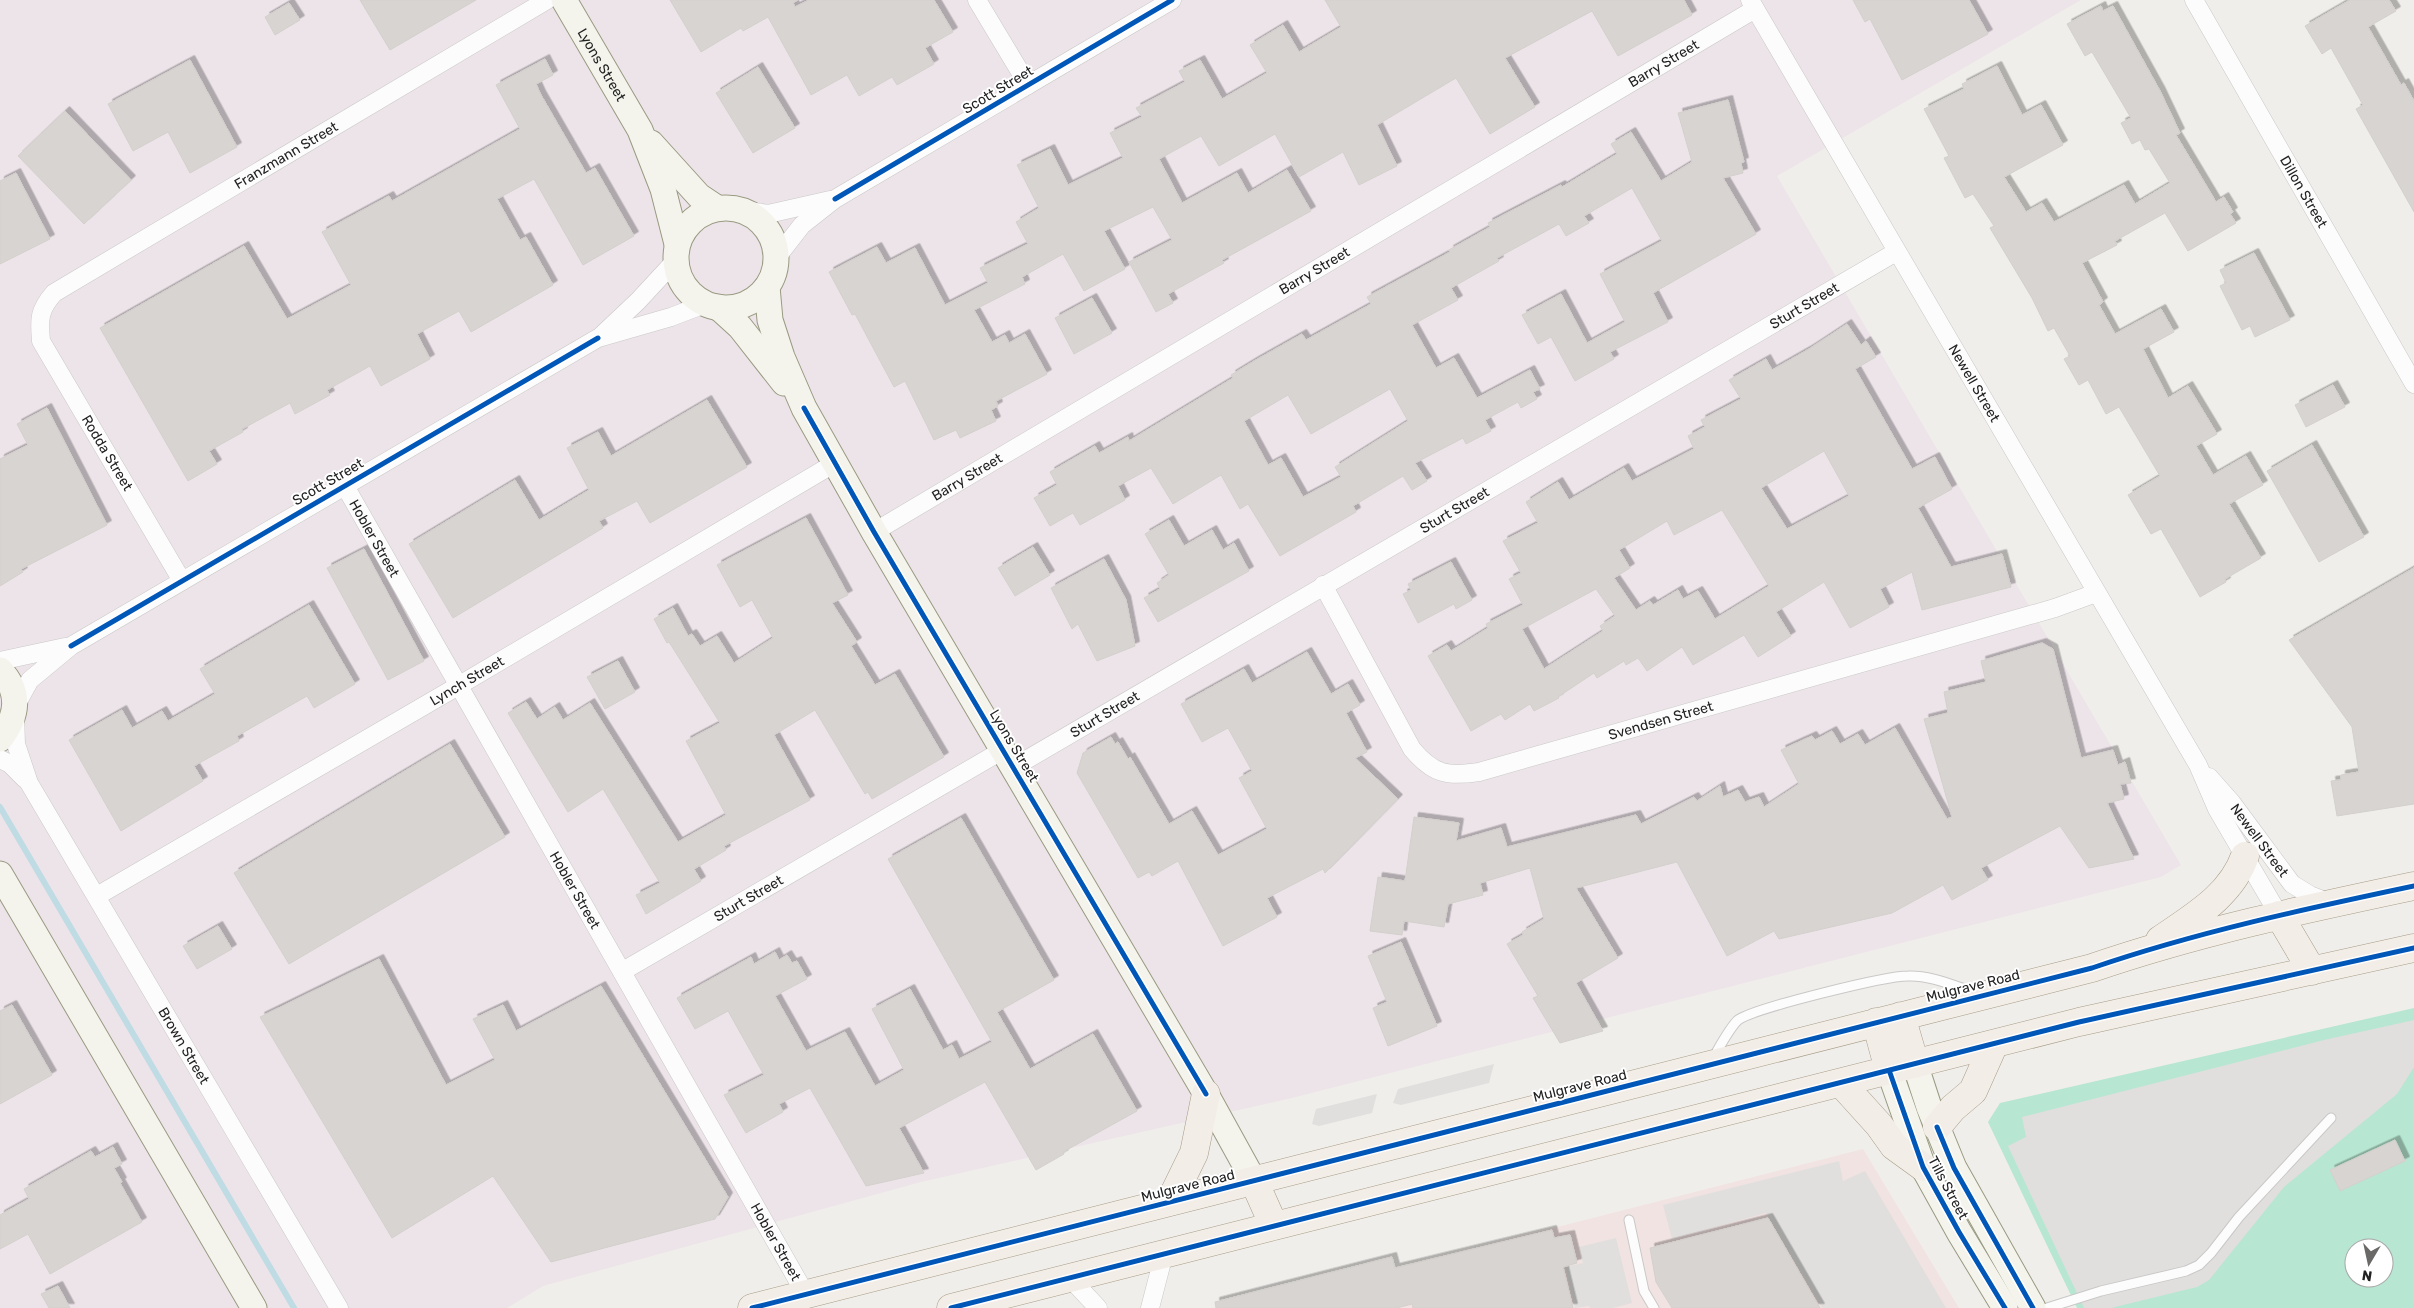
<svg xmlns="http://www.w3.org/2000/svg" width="2414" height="1308" font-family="Rubik,sans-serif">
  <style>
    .commercial { fill: #f1e3e1 }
    .industrial { fill: #ede4e9 }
    .pitch { fill: #b7e6d2; fill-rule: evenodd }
    .parking { fill: #e0dfde }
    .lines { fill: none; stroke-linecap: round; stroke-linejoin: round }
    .stream { stroke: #bfdbe3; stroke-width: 6 }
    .building { fill: #d7d4d2; stroke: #d3d0cc; fill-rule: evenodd; filter: url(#shadow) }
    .lane-casing { stroke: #c9c8c7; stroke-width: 11 }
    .street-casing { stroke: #c9c8c7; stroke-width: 19 }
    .secondary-casing { stroke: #999a82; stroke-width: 27 }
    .primary-casing { stroke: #a79c86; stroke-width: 29 }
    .lane { stroke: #fdfcfc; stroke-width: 9 }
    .street { stroke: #fdfcfc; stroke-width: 18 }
    .secondary { stroke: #f4f4ed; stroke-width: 25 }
    .primary { stroke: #f3ede7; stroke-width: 28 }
    .cycleway-casing { stroke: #fff; stroke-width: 8 }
    .cycleway { stroke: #0057b8; stroke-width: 5 }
    .labels { text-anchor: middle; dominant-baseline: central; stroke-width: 4; stroke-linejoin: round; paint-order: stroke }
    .street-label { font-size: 14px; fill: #222; stroke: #fff }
  </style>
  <defs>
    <filter id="shadow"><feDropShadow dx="4.5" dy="-4.5" stdDeviation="0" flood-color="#0004"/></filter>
  </defs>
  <rect width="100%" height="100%" fill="#f0eeeb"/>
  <path class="commercial" d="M 1863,1149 L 1959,1308 L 1239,1308 Z"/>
  <path class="industrial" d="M 0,0 L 2081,0 L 1777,176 L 2181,865 L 2161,877 L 1292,1098 L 921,1182 L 543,1286 L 507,1308 L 0,1308 Z"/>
  <path class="pitch" d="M 2414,1008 L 2414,1308 L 2077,1308 L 1988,1122 L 2000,1103 ZM 2354,1248 L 2384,1248 L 2384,1278 L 2354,1278 Z"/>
  <path class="parking" d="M 2414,1020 L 2414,1067 L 2397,1094 L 2284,1187 L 2209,1280 L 2197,1287 L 2111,1308 L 2084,1308 L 2008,1146 L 2026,1137 L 2022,1117 L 2324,1040 Z
    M 1494,1064 L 1489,1083 L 1401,1105 L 1393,1103 L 1398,1089 Z
    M 1377,1094 L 1372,1113 L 1319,1126 L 1312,1124 L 1316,1109 Z
    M 1839,1161 L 1843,1181 L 1865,1171 L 1946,1308 L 1822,1308 L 1766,1213 L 1672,1239 L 1663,1205 Z
    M 1616,1238 L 1632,1303 L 1613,1308 L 1590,1308 L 1589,1306 L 1575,1308 L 1565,1267 L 1583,1263 L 1579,1247 Z"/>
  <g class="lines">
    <path class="stream" d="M 0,807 L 294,1308"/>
  </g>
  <path class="building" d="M 360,0 L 476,0 L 390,50 Z
    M 670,0 L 798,0 L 793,3 L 795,7 L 809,0 L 934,0 L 953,32 L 925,48 L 934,64 L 897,85 L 892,77 L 859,96 L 847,75 L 811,95 L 768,17 L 743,31 L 741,28 L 701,52 Z
    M 1325,0 L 1684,0 L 1692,15 L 1618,56 L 1592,11 L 1505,58 L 1535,107 L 1490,134 L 1456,78 L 1377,125 L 1397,166 L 1359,185 L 1343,152 L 1299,177 L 1275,134 L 1219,166 L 1201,136 L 1159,159 L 1182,203 L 1237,173 L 1248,193 L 1287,170 L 1311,211 L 1222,260 L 1224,263 L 1168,294 L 1173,303 L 1156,312 L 1129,262 L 1172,240 L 1153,207 L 1104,231 L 1125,269 L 1084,291 L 1063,254 L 1022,277 L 1025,284 L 974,310 L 992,342 L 1005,335 L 1009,343 L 1025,334 L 1047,374 L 996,401 L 998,406 L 991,410 L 996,421 L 960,438 L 956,430 L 934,440 L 905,381 L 894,387 L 855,314 L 852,315 L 829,272 L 877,247 L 886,263 L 915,248 L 945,305 L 988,283 L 980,268 L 1028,244 L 1016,222 L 1039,208 L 1017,165 L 1050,149 L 1068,185 L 1123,158 L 1110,133 L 1142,117 L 1136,108 L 1185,82 L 1179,71 L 1200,60 L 1222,99 L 1267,73 L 1250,45 L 1283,25 L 1299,52 L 1341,27 Z
    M 1853,0 L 1969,0 L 1988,34 L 1902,80 L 1870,19 L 1865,22 Z
    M 2350,0 L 2389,0 L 2396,11 L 2368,27 L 2401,85 L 2404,83 L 2414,101 L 2414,212 L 2356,109 L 2363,105 L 2331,48 L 2322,54 L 2305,26 Z
    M 289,3 L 300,20 L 275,35 L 265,17 Z
    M 2101,6 L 2103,11 L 2113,6 L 2160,91 L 2180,133 L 2176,135 L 2216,202 L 2224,197 L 2233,212 L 2230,214 L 2236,223 L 2188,251 L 2165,213 L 2115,241 L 2117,245 L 2082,263 L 2103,302 L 2099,305 L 2115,334 L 2161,309 L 2174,332 L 2143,349 L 2168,398 L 2188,386 L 2217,434 L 2196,446 L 2213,475 L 2246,456 L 2263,485 L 2229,504 L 2261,558 L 2225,579 L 2226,582 L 2200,597 L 2161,529 L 2151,534 L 2128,495 L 2160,476 L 2119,407 L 2106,414 L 2088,380 L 2079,385 L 2064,359 L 2070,356 L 2054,328 L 2048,331 L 2032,298 L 1990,228 L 1994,226 L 1973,194 L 1965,198 L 1944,158 L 1949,156 L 1924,109 L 1964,89 L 1962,84 L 1997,66 L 2022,115 L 2041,105 L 2063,145 L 2004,177 L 2026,212 L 2042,203 L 2054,222 L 2124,185 L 2135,204 L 2170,183 L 2149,149 L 2145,150 L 2140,140 L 2132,144 L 2121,123 L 2131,118 L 2092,52 L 2085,56 L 2067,24 Z
    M 545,59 L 553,75 L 536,84 L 541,95 L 586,173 L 595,168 L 634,236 L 583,265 L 534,179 L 497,199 L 520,240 L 526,237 L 553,285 L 471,332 L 459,311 L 417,334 L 430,359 L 381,386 L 370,366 L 327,390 L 330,395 L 295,414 L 290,403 L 242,429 L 243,432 L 209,451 L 217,464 L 188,481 L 100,328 L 244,246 L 287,319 L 351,285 L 322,232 L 389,196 L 392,201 L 520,129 L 496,85 Z
    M 190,60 L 237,147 L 190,173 L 168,132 L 133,151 L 108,104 Z
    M 758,67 L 795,128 L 753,153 L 716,93 Z
    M 1728,100 L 1744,162 L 1741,163 L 1743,173 L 1723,178 L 1756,234 L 1653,293 L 1668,322 L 1610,352 L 1614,359 L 1575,381 L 1551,337 L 1538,344 L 1522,315 L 1561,294 L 1587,343 L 1625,322 L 1600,274 L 1662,241 L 1632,188 L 1584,216 L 1589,223 L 1566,236 L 1559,224 L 1497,258 L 1499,261 L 1451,288 L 1458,300 L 1412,325 L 1436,368 L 1454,358 L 1477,398 L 1530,370 L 1540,389 L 1533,392 L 1537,399 L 1521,408 L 1518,402 L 1485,420 L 1491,431 L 1466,444 L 1463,438 L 1415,463 L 1427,481 L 1412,490 L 1403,476 L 1353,506 L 1356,512 L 1280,556 L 1248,504 L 1240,509 L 1221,475 L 1173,504 L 1151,468 L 1118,486 L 1125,500 L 1080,525 L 1073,513 L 1050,526 L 1034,498 L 1057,485 L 1050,472 L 1095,446 L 1099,453 L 1128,437 L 1129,441 L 1233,378 L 1231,375 L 1254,361 L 1302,334 L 1306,340 L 1371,304 L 1367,297 L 1450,252 L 1449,250 L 1490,227 L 1488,223 L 1561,185 L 1562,187 L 1617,154 L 1611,144 L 1631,132 L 1661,181 L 1692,162 L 1678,113 ZM 1390,389 L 1408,421 L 1335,467 L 1341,477 L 1303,497 L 1281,458 L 1268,465 L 1244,421 L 1288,395 L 1311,434 Z
    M 65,111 L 131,180 L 84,224 L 18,156 Z
    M 16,173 L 50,239 L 0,264 L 0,181 Z
    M 2254,253 L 2290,320 L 2255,337 L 2250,326 L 2242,330 L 2220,286 L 2226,283 L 2220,270 Z
    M 1092,298 L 1112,333 L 1074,354 L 1055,318 Z
    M 1847,324 L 1861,345 L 1866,341 L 1876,357 L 1855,369 L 1912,469 L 1935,457 L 1952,489 L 1918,508 L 1951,567 L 2002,554 L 2011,587 L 1922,610 L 1912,572 L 1880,589 L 1889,607 L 1850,628 L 1824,582 L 1776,612 L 1791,636 L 1758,657 L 1744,635 L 1693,665 L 1682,647 L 1647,671 L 1638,658 L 1626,665 L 1624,661 L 1597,678 L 1594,673 L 1558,697 L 1559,698 L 1534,711 L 1530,704 L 1505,720 L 1501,714 L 1471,731 L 1428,656 L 1447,645 L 1451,651 L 1488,628 L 1486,624 L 1523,605 L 1509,579 L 1521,573 L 1503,541 L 1538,523 L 1526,502 L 1558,482 L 1569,500 L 1624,468 L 1632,481 L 1694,449 L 1688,436 L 1705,427 L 1701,420 L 1741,399 L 1729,380 L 1766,359 L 1772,370 L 1809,349 ZM 1824,451 L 1849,496 L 1787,529 L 1761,488 ZM 1722,510 L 1769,586 L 1715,619 L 1698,591 L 1683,599 L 1678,590 L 1653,605 L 1650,601 L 1636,610 L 1614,578 L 1630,568 L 1619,550 L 1667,521 L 1674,535 ZM 1596,589 L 1615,616 L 1600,626 L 1603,631 L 1544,669 L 1522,629 Z
    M 2333,385 L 2345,407 L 2306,427 L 2295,405 Z
    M 707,400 L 747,467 L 650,523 L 637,501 L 599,521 L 603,528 L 453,618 L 409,544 L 515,480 L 539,520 L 589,490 L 567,448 L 598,432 L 611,456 Z
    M 47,408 L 107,525 L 21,569 L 23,572 L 0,586 L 0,459 L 28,445 L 17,424 Z
    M 2312,445 L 2364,537 L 2319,562 L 2267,471 Z
    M 806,518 L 848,595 L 832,603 L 857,642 L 851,646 L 875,685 L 895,674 L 944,757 L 872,799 L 868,792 L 865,794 L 815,710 L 774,735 L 810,800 L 724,846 L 726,850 L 694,869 L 701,881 L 646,914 L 636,895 L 660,883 L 603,789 L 568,812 L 508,713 L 526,702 L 537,719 L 555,707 L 563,720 L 590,703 L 678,842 L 726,815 L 686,741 L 720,723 L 669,642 L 667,643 L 654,619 L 673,608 L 688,636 L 692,634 L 700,646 L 717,636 L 734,663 L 773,638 L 752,600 L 740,607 L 717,565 Z
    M 1169,520 L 1184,546 L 1212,530 L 1223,550 L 1234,543 L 1249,571 L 1158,622 L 1144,598 L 1160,589 L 1157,583 L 1169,575 L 1145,534 Z
    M 1033,547 L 1050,575 L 1015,596 L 998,568 Z
    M 364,549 L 424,661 L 388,680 L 327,568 Z
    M 1104,559 L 1126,600 L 1135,646 L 1097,661 L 1078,624 L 1072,629 L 1051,588 Z
    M 1451,562 L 1472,600 L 1456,609 L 1454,604 L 1418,623 L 1403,594 L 1411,590 L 1408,584 Z
    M 2414,568 L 2414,804 L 2337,816 L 2331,781 L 2341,780 L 2341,775 L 2359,772 L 2352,727 L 2289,640 Z
    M 309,605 L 355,684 L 314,708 L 307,696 L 237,736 L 239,741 L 194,766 L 203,781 L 121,831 L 69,740 L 122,710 L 132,728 L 162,711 L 168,721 L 215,694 L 200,669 Z
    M 2042,643 L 2053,649 L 2081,758 L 2113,750 L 2118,765 L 2125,762 L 2131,783 L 2120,784 L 2124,799 L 2107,803 L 2134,859 L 2089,868 L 2060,826 L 1981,868 L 1988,880 L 1952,900 L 1943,885 L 1892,913 L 1779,939 L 1774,931 L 1727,956 L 1677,862 L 1576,888 L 1618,958 L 1576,983 L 1603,1031 L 1560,1043 L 1533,998 L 1538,996 L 1507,944 L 1523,935 L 1522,932 L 1544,919 L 1530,868 L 1480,883 L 1483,895 L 1448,904 L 1444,927 L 1404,921 L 1402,935 L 1370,931 L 1378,877 L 1405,881 L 1414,817 L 1459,823 L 1456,841 L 1501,828 L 1507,847 L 1636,815 L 1641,824 L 1694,797 L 1697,801 L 1720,786 L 1723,797 L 1738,790 L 1745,802 L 1759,797 L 1764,807 L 1799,784 L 1781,750 L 1812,736 L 1815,740 L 1832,731 L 1840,744 L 1858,734 L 1865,745 L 1895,728 L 1947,819 L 1952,817 L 1924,719 L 1948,713 L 1944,692 L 1986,682 L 1981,661 Z
    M 1307,652 L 1331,694 L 1348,684 L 1360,705 L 1346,713 L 1367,752 L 1355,758 L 1398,799 L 1325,873 L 1323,869 L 1267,898 L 1277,917 L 1223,946 L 1178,861 L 1152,876 L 1149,872 L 1138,878 L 1077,773 L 1083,753 L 1111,737 L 1115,744 L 1118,742 L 1128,759 L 1130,757 L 1169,824 L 1192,811 L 1218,855 L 1267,829 L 1239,778 L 1252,771 L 1228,728 L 1202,742 L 1181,704 L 1244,669 L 1252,683 Z
    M 618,661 L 635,692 L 605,709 L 587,677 Z
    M 450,744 L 505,837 L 289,964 L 234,873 Z
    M 961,818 L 1054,980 L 997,1012 L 1030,1069 L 1093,1034 L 1137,1111 L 1063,1152 L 1064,1154 L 1036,1170 L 985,1082 L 899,1128 L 924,1173 L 866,1186 L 810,1088 L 779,1104 L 783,1112 L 746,1133 L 724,1095 L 764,1075 L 728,1011 L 695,1029 L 677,998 L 751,957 L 754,964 L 775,952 L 779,960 L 787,955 L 792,963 L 797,961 L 807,979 L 775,996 L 806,1051 L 845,1032 L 875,1086 L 904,1070 L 872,1009 L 910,989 L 943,1050 L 952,1045 L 959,1059 L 992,1042 L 888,859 Z
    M 218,926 L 232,949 L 197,969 L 183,946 Z
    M 1401,942 L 1437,1026 L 1388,1046 L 1373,1008 L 1387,1002 L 1368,956 Z
    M 379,959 L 446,1085 L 495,1060 L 473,1019 L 503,1005 L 516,1031 L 601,986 L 728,1197 L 715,1219 L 551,1262 L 493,1176 L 392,1238 L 260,1017 Z
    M 12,1005 L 52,1075 L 0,1104 L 0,1011 Z
    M 2395,1140 L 2405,1161 L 2340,1191 L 2330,1170 Z
    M 113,1147 L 122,1164 L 114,1168 L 122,1182 L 120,1183 L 142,1222 L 50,1274 L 28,1234 L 0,1249 L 0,1215 L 29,1199 L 24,1189 L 91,1151 L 95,1157 Z
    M 1768,1218 L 1820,1308 L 1672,1308 L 1656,1282 L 1650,1248 Z
    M 1552,1230 L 1554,1238 L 1570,1235 L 1577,1263 L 1563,1267 L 1573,1308 L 1413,1308 L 1412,1304 L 1397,1308 L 1216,1308 L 1215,1302 L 1392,1257 L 1395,1268 Z
    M 58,1286 L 70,1308 L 49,1308 L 41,1294 Z"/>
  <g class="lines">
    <defs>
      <path id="lane" d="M 1713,1058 C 1719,1048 1730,1027 1738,1020 C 1755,1008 1885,976 1908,976 C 1929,975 1952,985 1971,991
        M 1629,1220 L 1644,1291 L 1654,1308
        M 2047,1308 L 2101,1291 L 2186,1271 L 2199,1265 L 2211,1253 L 2239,1217 L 2331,1118"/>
      <g id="street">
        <path d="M 977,0 L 1028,85"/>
        <path id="s1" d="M 1750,0 L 2198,765 L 2217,809 L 2279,915"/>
        <path id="s2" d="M 2194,0 L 2414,384"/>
        <path d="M 744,210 L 768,214 L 830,200"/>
        <path d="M 777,257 L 802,225 L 835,199 L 1172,0"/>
        <path d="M 602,335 L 638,301 L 675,261"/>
        <path id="s3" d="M 345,486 C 497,756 653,1024 806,1295"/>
        <path id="s4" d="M 874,532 L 1755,9"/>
        <path id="s5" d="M 182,581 L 41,341 C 39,319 39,310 54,293 L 547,0"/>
        <path id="s6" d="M 1323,585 L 1412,749 C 1433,774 1447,777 1479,772 L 2055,608 L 2096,593"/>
        <path d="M 0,661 L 65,647"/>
        <path d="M 15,707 L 30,680 L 71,646 L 598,338 L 671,317 L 705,304"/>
        <path id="s7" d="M 15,715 L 16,744 L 29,783 L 339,1308"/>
        <path d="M 0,759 L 10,764 L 25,779"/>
        <path id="s8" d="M 1014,767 L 1896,252"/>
        <path id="s9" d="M 2209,777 L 2232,803 L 2292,884 L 2310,895 L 2330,903"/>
        <path id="s10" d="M 97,896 L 458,686 L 835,463"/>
        <path id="s11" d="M 623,971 L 1003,750"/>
        <path d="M 1070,1278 L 1098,1308"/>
        <path d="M 1150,1308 L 1164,1254"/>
      </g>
      <g id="secondary">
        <path id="s12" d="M 564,0 L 640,130 L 663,189 L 677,244"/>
        <path d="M 651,143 L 699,196 L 717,208"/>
        <circle cx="726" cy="258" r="50"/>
        <path d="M 767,287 L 770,320 L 782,357 L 804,408 L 874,532 L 1206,1094 L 1254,1181"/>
        <path d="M 718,307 L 740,327 L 784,383"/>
        <path d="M 0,670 C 21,692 18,716 0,739"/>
        <path d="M 0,874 L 254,1308"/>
        <path d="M 1915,1064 L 1929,1107 L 1954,1168 L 2033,1308"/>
        <path d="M 1889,1070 L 1923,1167 L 1959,1232 L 2005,1308"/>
      </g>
      <path id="primary" d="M 2279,915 L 2312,971
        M 2160,940 C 2193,917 2231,896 2245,856
        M 1901,1016 L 1915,1064
        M 1876,1022 L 1889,1070
        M 1841,1083 L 1879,1125 L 1894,1146 L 1923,1167
        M 1937,1127 L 1953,1108 L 1973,1091 L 1994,1044
        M 1254,1181 L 1274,1226
        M 1170,1202 L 1194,1153 L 1206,1094
        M 752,1308 L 2092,968 C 2197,932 2305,909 2414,886
        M 951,1308 L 2079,1022 L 2414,948"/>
    </defs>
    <use href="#lane" class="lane-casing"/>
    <use href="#street" class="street-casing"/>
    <use href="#secondary" class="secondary-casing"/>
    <use href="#primary" class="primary-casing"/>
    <use href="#lane" class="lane"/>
    <use href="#street" class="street"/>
    <use href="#secondary" class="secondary"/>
    <use href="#primary" class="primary"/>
    <defs>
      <path id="cycleway" d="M 835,199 L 1172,0
        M 804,408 L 874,532 L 1206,1094
        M 71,646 L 598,338
        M 1889,1070 L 1923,1167 L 1959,1232 L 2005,1308
        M 1937,1127 L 1954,1168 L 2033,1308
        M 752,1308 L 2092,968 C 2197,932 2305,909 2414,886
        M 951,1308 L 2079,1022 L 2414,948"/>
    </defs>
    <use href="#cycleway" class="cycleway-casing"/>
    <use href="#cycleway" class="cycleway"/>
  </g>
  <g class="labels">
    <g class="street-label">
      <text stroke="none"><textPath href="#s4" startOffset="918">Barry Street</textPath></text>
      <text stroke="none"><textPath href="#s12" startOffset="75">Lyons Street</textPath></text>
      <text transform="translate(998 90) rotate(-31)">Scott Street</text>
      <text stroke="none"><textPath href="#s5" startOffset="600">Franzmann Street</textPath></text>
      <text stroke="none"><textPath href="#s2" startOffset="221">Dillon Street</textPath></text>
      <text stroke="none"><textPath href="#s4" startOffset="512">Barry Street</textPath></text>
      <text stroke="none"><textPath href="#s8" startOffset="915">Sturt Street</textPath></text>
      <text stroke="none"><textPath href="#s1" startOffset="444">Newell Street</textPath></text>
      <text transform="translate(107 453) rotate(59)">Rodda Street</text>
      <text stroke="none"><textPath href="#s4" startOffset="108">Barry Street</textPath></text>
      <text transform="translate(328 482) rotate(-30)">Scott Street</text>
      <text stroke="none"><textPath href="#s8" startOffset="510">Sturt Street</textPath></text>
      <text stroke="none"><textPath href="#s3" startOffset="60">Hobler Street</textPath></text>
      <text stroke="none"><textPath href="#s10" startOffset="428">Lynch Street</textPath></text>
      <text stroke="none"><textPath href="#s8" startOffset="105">Sturt Street</textPath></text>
      <text stroke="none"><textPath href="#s6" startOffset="451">Svendsen Street</textPath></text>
      <text transform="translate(1014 746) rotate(59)">Lyons Street</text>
      <text stroke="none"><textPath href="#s9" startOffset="81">Newell Street</textPath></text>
      <text stroke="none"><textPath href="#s3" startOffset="465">Hobler Street</textPath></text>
      <text stroke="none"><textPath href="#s11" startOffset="145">Sturt Street</textPath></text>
      <text transform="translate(1973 986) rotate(-14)">Mulgrave Road</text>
      <text stroke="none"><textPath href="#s7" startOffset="375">Brown Street</textPath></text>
      <text transform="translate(1580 1086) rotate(-14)">Mulgrave Road</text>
      <text transform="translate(1188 1186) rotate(-14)">Mulgrave Road</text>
      <text transform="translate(1948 1188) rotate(62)">Tills Street</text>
      <text stroke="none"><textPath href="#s3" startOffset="870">Hobler Street</textPath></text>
    </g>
  </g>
  <g transform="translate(2369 1263) rotate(189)"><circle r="24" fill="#ffffff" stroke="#a7a7a7"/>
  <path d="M0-4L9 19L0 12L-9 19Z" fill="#6a6968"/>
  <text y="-8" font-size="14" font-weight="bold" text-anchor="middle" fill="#222222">N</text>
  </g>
</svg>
